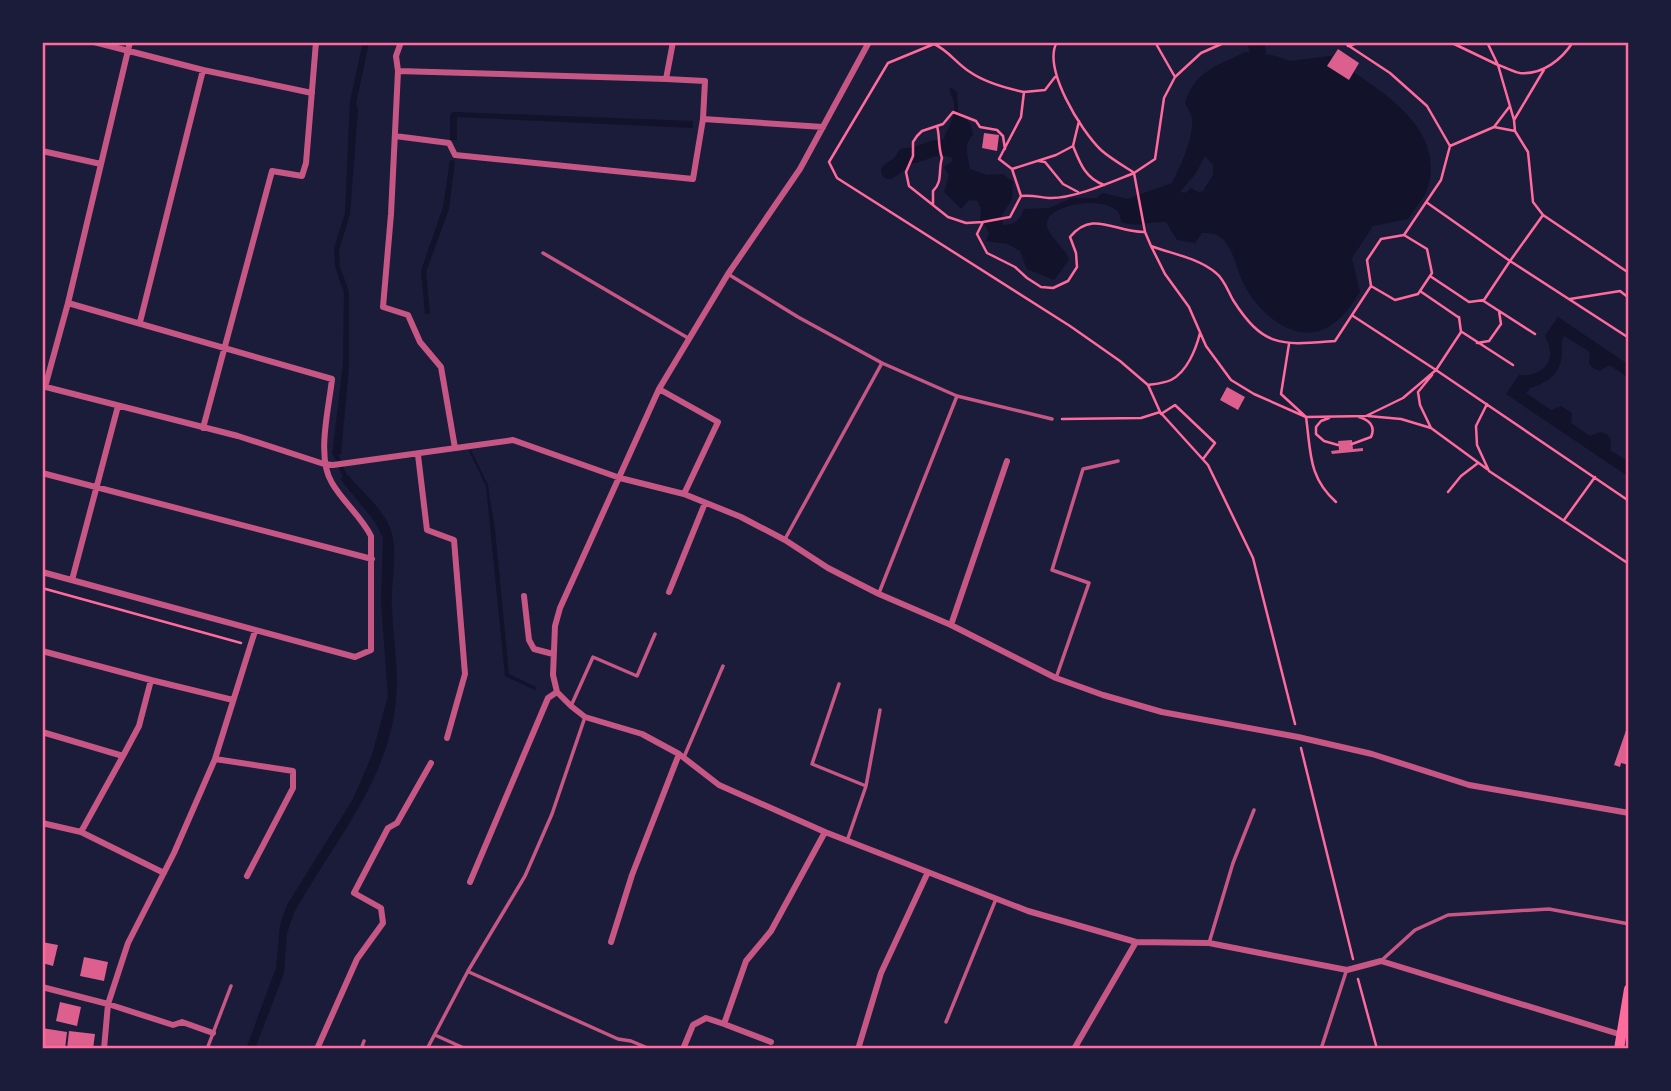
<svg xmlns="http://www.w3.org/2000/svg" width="1671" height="1091" font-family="'Exo 2',sans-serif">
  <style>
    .water { fill: #12122b; fill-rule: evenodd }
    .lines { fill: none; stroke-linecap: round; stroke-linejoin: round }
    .stream { stroke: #12122b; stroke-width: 4.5 }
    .canal { stroke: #12122b; stroke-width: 16 }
    .building { fill: #dd5f8e }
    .path { stroke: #ff6b9d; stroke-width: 2.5 }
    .service { stroke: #c65784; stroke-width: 3.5 }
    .minor { stroke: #c65784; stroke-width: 6 }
    .primary { stroke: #ff6b9d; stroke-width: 10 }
    .neatline { fill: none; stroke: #ff6b9d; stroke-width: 2.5 }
  </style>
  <rect width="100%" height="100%" fill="#1b1b3a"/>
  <path class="water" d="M 363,42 L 369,42 L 356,104 L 358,109 L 350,214 L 339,250 L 340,267 L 349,292 L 349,367 L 341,454 L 332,455 L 343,364 L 344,293 L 335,266 L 334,248 L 345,213 L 350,101 Z
    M 1245,52 L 1272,55 L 1290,61 L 1330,56 C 1373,87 1446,123 1428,187 C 1425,198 1414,209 1408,219 L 1373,226 L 1352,258 L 1360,292 C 1351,306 1342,320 1326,328 C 1295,344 1260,314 1246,288 C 1237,273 1235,252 1223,239 C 1217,233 1210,233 1202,233 L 1195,243 L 1177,240 L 1166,222 C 1149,221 1137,228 1121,222 C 1121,220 1120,214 1118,212 C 1106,196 1056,203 1048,219 C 1041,232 1066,247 1069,260 L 1054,280 L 1027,269 L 1020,251 L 1008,244 L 986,241 L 989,233 L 985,225 L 980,222 L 981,209 L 978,201 L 969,200 L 961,209 L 944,192 L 949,175 L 944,167 L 952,162 L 951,149 L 944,137 C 949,127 956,115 954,103 C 953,96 949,95 950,87 L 957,92 L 958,110 L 971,125 L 973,135 C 963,144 968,157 970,169 L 987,175 L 1003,174 L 1013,182 L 1012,199 L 1002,215 L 1003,225 C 1016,224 1019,221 1024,209 L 1049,208 L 1072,198 L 1097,198 L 1102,193 L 1127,199 L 1172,183 C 1181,165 1194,138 1192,118 C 1191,113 1187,107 1185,103 C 1195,71 1217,66 1245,52 ZM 1205,156 L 1213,165 L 1213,175 L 1203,191 L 1198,192 L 1191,188 L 1185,193 L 1180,192 L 1196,173 Z
    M 453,112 L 693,121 L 693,128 L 457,117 L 457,140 L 450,140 L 450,115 Z
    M 450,160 L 455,161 L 449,209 L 426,272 L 430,314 L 425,314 L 421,271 L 443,207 Z
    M 1558,317 L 1629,365 L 1629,378 L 1609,365 L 1600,371 L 1593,368 L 1589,363 L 1590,352 L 1564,336 C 1560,343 1562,344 1562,352 C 1562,372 1548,383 1530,388 L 1526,393 L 1551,410 L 1561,406 L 1572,413 L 1571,423 L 1590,436 L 1601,432 L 1607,434 L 1611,440 L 1610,450 L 1629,462 L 1629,477 L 1506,394 L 1519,375 C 1545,376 1558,360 1545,336 Z
    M 471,450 L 488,485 L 495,530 L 509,674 L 536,687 L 535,690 L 505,676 L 486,486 L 469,451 Z
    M 348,475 C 362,492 387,512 392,534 C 398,558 390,585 392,609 C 393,638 399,670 396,699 C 390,779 331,846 294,913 L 287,933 L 284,973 L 255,1049 L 246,1049 L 276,968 L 280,925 L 287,905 L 353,799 L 372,755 L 388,696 L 381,603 L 383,538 L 375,522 L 340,479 Z"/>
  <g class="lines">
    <path class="stream" d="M 337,450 L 336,455 L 347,481"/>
    <path class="canal" d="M 1255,42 L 1258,52
      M 889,171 L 900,164 L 905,156 C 922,157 933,143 950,149"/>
  </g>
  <path class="building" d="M 1338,49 L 1359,63 L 1349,80 L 1327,66 Z
    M 984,133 L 999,135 L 997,151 L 982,148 Z
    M 1227,387 L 1245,397 L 1238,410 L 1220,400 Z
    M 1352,440 L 1353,449 L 1363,448 L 1363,451 L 1332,454 L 1331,451 L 1339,450 L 1338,441 Z
    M 1629,722 L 1629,765 L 1621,763 L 1620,767 L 1614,765 Z
    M 42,942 L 58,945 L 53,966 L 42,963 Z
    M 84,957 L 108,962 L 104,981 L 80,976 Z
    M 60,1002 L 81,1007 L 77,1026 L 56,1021 Z
    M 42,1028 L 67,1032 L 65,1049 L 42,1047 Z
    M 69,1031 L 95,1034 L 93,1049 L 67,1049 Z"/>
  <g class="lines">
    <path class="path" d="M 1057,42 C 1042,68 1081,131 1101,150 C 1110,158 1122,165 1133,172
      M 1155,42 L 1175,77 L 1164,98 L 1155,159 L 1134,173 L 1145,232 L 1151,246 C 1172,254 1199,258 1216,273 C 1224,279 1228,291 1233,300 C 1264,349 1283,345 1335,341 L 1371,286
      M 1343,42 L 1390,73 L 1427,106 L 1450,146 L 1441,180 L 1404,235
      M 1450,42 L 1498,65 L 1514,120 L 1515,131 L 1528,152 L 1533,202 L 1543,215 L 1510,261 L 1629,338
      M 1487,42 L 1498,65 C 1505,67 1514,72 1520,73 C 1543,75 1562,59 1573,42
      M 1348,46 L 1361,42
      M 1055,77 L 1045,90 L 1024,92 L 1021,117 L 999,159 L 1012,169 L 1021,196 C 1033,195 1038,197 1049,198 C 1073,199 1111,182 1134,173
      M 1175,77 L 1201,53 L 1226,42
      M 1024,92 C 1005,88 986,83 970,72 C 957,64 948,50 934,44 L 888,63 L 829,162 L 837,178 L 1070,326 L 1120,361 L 1148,385 L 1161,414 L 1175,405 L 1215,443 L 1203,459
      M 1514,120 L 1545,68
      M 1494,127 L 1510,106
      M 1073,146 C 1080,163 1085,178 1104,185
      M 1450,146 L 1494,127 L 1515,131
      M 1005,149 L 1003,136 L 997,130 L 980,127 L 976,121 L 953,112 L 943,124 L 922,131 L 917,136 L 913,142 L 913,156 L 906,172 L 909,186 L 948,217 L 966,223 L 983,222 L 977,234 L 987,253 L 1015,267 L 1027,278 L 1041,287 L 1053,288 L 1068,281 L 1077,267 L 1076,253 L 1070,237 C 1093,209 1115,233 1145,232
      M 1039,161 L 1045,162 L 1063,184 L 1078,192
      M 1012,169 L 1056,155 L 1073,146 L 1079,121
      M 1426,202 L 1510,261 L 1484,300 L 1469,302 L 1430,276
      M 933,205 L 933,191 C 943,182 938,170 942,158 C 938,147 940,137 937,126
      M 1543,215 L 1629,273
      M 983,222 L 1010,217 L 1021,196
      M 1404,235 L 1427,249 L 1432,273 L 1418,294 L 1395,300 L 1371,286 L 1367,260 L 1381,239 Z
      M 1151,246 L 1165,274 L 1189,307 L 1206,346 L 1231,380 L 1254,394 L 1306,417 L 1366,416 L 1403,398 L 1436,370
      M 1420,291 L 1458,317
      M 1570,299 L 1620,291 L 1629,298
      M 1482,300 L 1535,334
      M 1353,316 L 1436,370
      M 1459,317 L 1461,332 L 1436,370 L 1629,501
      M 1462,332 L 1513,365
      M 1477,343 L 1489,341 L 1501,324 L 1499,311
      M 1289,344 L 1281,394 L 1306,417 C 1311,452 1308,477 1336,502
      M 1148,385 C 1155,384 1165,383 1171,380 C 1187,372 1196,349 1200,333
      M 1487,404 L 1476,426 L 1477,445 L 1489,471 L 1629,564
      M 1368,416 L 1401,419 L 1431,428 L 1487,469
      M 1329,418 L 1321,421 L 1316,427 L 1316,434 L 1324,441 L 1338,445
      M 1062,419 L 1141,418 L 1160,412 L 1208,465 L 1253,558 L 1295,724
      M 1431,428 L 1420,405 L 1418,392 L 1432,375
      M 1352,444 L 1371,437 C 1376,426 1369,420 1359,417
      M 1448,492 L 1461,476 L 1478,463
      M 1564,520 L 1595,477
      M 42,588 L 241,643
      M 1301,748 L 1353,959
      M 1358,979 L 1377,1049"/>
    <path class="service" d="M 543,253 L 688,338
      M 728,274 L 798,317 L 882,363 L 957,396 L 1052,419
      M 785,539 L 882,363
      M 879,593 L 957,396
      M 1056,678 L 1089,583 L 1052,570 L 1083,469 L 1118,461
      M 839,684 L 812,764 L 866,786 L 847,841
      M 571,706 L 593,657 L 637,676 L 655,634
      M 684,757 L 723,666
      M 866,786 L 880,710
      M 1209,943 L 1233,863 L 1254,810
      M 1382,960 L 1415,930 L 1448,915 L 1549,909 L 1629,924
      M 469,972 L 618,1039 L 631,1041 L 650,1049
      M 946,1022 L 996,899
      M 435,1035 L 466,1049
      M 207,1049 L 231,986
      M 361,1049 L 364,1041
      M 427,1049 L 468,971 L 525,876 L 552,814 L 585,717
      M 1321,1049 L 1346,972"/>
    <path class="minor" d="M 94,42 L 203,70 L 140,322
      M 401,42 L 396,56 L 398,71 L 391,214 L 383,307 L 408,315 L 420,342 L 441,367 L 455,448
      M 869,42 L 800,169 L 728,274 L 659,389 L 560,608 L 555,626 L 553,675 L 557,692 L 571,706 L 585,717 L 642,734 L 679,754 L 719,785 L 825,832 L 1028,911 L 1136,942 L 1209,943 L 1347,970 L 1381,961 L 1622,1035
      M 203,70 L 312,93
      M 398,71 L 666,79 L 673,42
      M 666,79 L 705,81 L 703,119
      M 395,136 L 449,143 L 455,155 L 693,179 L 703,119 L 823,127
      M 42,151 L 101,164
      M 42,386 L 238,436 L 324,464 L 333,465 L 513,440 L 620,478 L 684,494 L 741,517 L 785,540 L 828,568 L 879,594 L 951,625 L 1056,678 L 1103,695 L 1162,712 L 1298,737 L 1372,754 L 1469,785 L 1629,813
      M 45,387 L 68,303
      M 659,389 L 718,422 L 684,494
      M 203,428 L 272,171 L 302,176 L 306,163 L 316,42
      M 418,455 L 427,530 L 454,540 L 465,674 L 447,738
      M 42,473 L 372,559
      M 42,572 L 355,657 L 371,650 L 371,536 C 361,516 343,502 332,483 C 316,457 329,408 332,379 L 68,303 L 130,42
      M 72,580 L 118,406
      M 669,592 L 705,503
      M 524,596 L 529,640 L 534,649 L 553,654
      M 951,625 L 1007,461
      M 42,651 L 151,680 L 139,726 L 123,756
      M 151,680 L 233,700
      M 42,732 L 123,756 L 81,832
      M 215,759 L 293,771 L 293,788 L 247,876
      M 42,823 L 81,832 L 164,873
      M 470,882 L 548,698 L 557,692
      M 611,942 L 632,875 L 679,754
      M 42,987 L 108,1004 L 173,1025 L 182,1022 L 213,1033
      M 724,1024 L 771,1042
      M 859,1046 L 881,973 L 928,872
      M 104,1049 L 108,1004 L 128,943 L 174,853 L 215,759 L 255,631
      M 317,1049 L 357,959 L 383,923 L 381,908 L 354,893 L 388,828 L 397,823 L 431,763
      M 683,1049 L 693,1025 L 706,1018 L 724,1024 L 746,961 L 771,931 L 825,832
      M 1074,1049 L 1136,942"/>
    <path class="primary" d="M 1619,1049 L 1629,989"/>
  </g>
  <rect width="1671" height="1091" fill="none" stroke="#1b1b3a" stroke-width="88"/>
  <rect x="44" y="44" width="1583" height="1003" class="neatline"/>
</svg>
